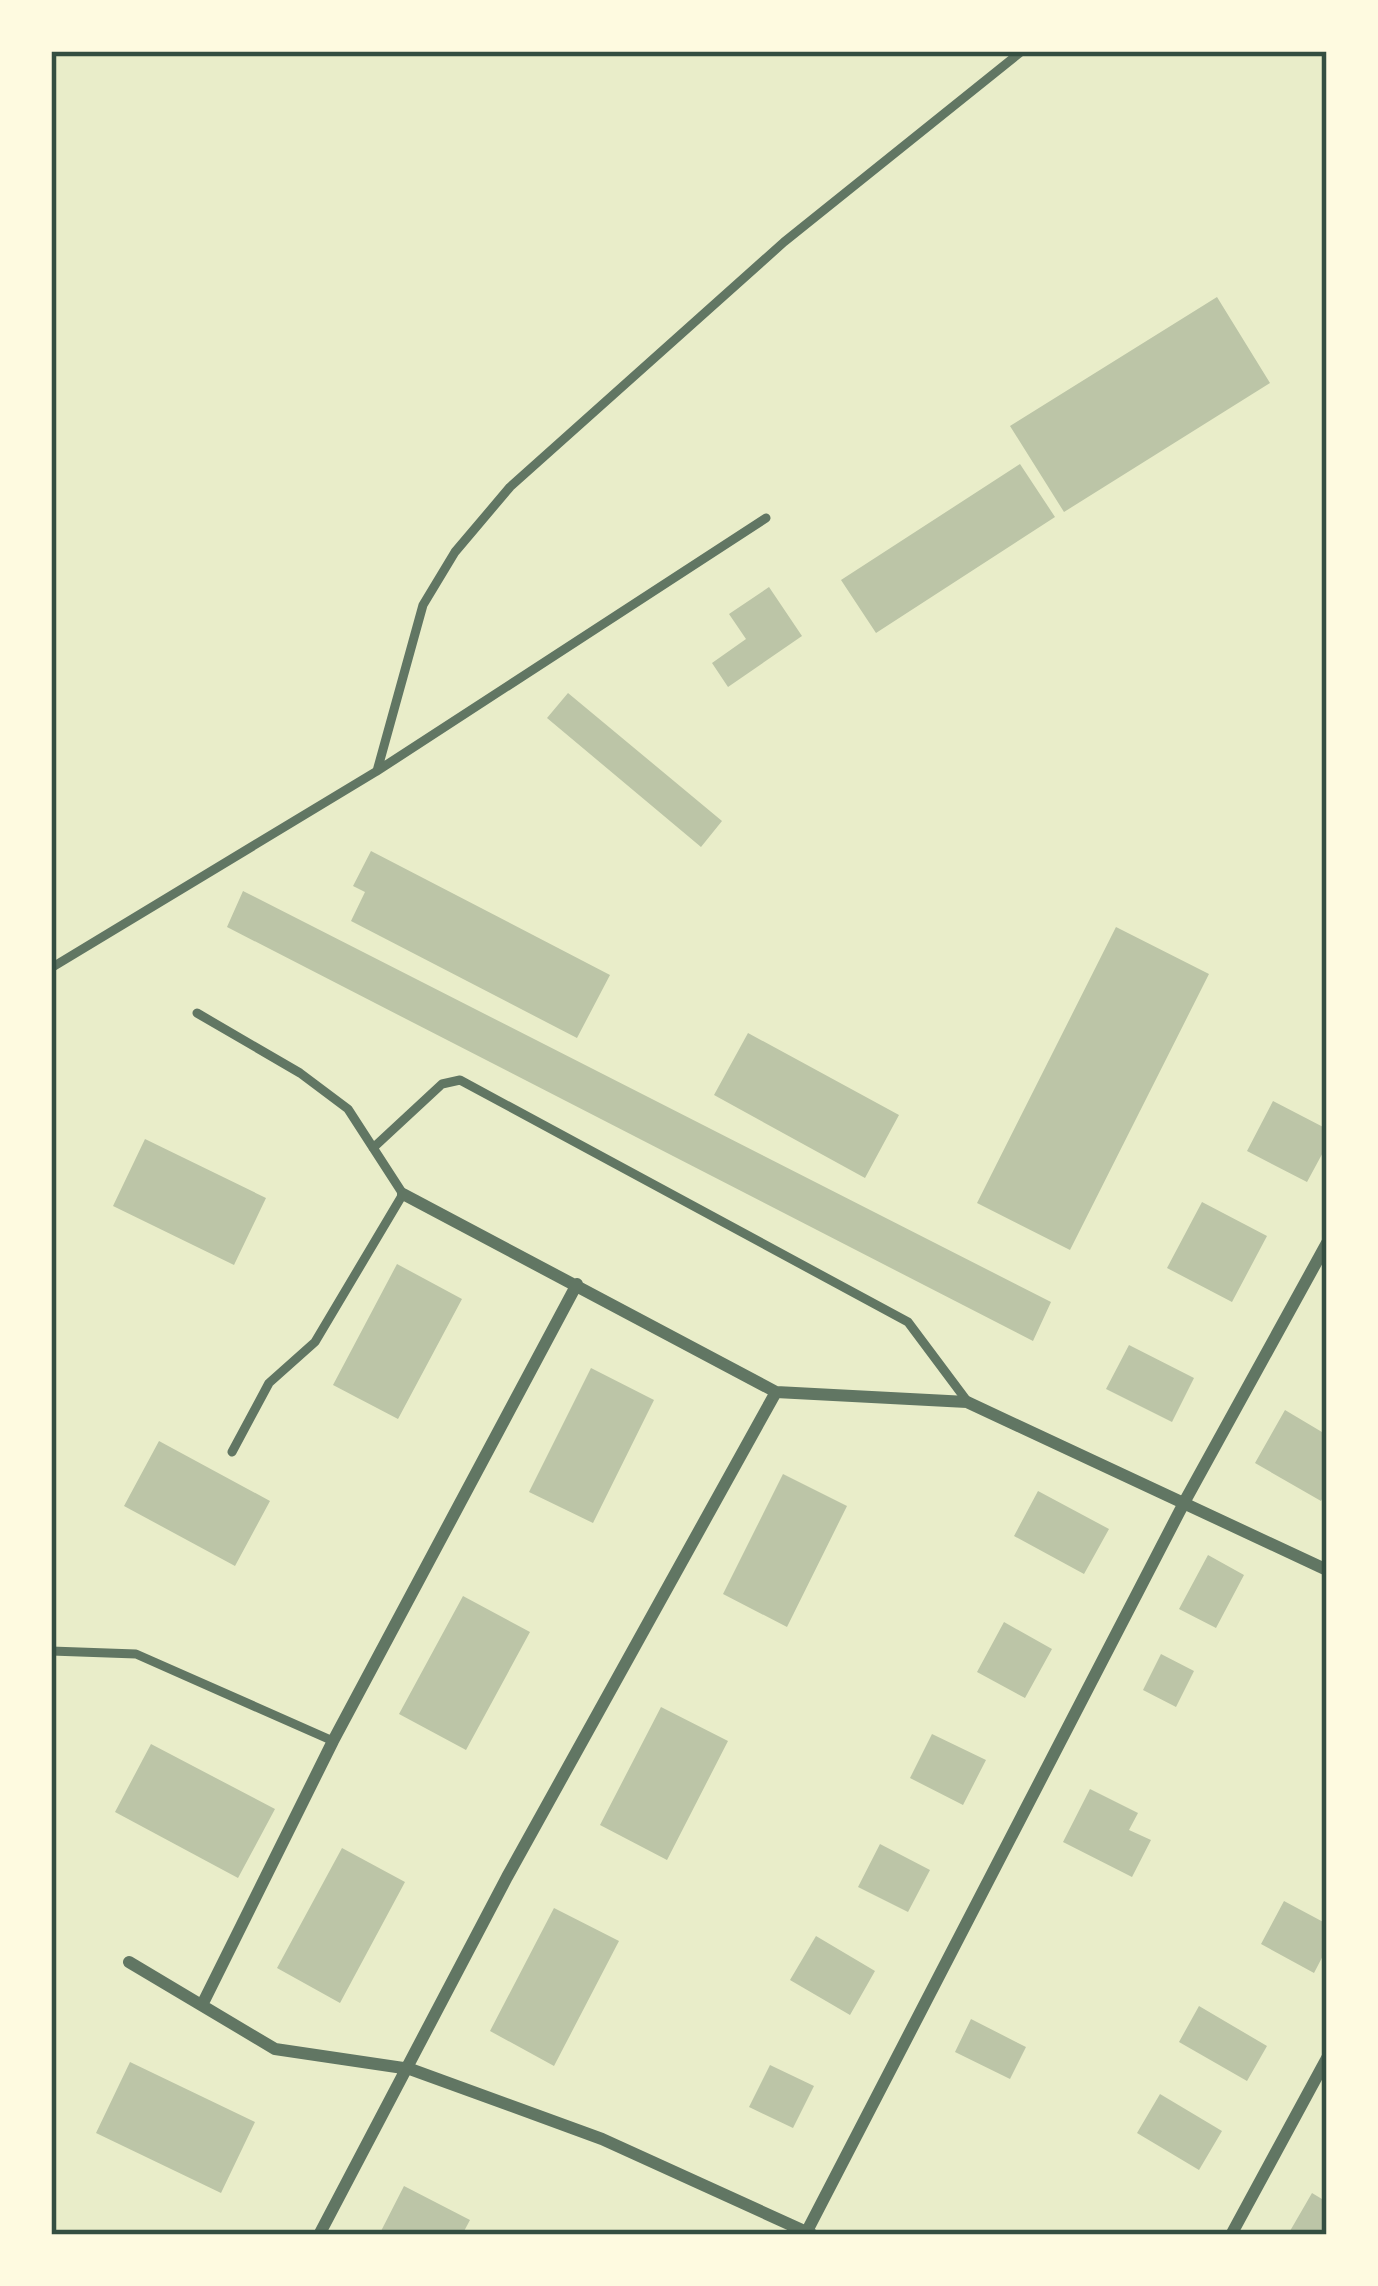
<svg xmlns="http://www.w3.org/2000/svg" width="1378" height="2286" font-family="'Source Sans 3',sans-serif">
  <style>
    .building { fill: #bcc5a7 }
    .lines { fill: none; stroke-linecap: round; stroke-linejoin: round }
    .service { stroke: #617663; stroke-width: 9 }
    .minor { stroke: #617663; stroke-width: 12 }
    .neatline { fill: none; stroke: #344e41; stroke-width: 4.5 }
  </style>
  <rect width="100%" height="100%" fill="#e9edc9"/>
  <path class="building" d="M 1217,297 L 1270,383 L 1064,512 L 1010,426 Z
    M 1020,464 L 1055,517 L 876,633 L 841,580 Z
    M 769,587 L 802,636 L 728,687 L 712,663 L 746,639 L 729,614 Z
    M 568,693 L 722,821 L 701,847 L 547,718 Z
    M 371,851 L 610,975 L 577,1038 L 351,921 L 365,892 L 353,886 Z
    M 243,891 L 1051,1302 L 1033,1341 L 227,927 Z
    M 1116,927 L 1209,974 L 1070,1250 L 977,1203 Z
    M 748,1033 L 899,1115 L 865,1178 L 714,1095 Z
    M 1273,1101 L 1327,1129 L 1327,1145 L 1307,1182 L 1247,1151 Z
    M 145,1139 L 266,1198 L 234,1265 L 113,1206 Z
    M 1202,1202 L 1267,1236 L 1232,1302 L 1167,1268 Z
    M 397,1264 L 462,1299 L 398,1419 L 333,1385 Z
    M 1129,1345 L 1194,1378 L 1172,1422 L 1106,1389 Z
    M 591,1368 L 654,1400 L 593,1523 L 529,1492 Z
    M 1285,1410 L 1327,1435 L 1327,1490 L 1321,1501 L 1255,1463 Z
    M 159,1441 L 270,1501 L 235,1566 L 124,1506 Z
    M 783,1474 L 847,1506 L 787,1627 L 723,1594 Z
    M 1038,1491 L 1109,1529 L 1084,1574 L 1014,1536 Z
    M 1208,1555 L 1244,1575 L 1216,1628 L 1179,1609 Z
    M 463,1596 L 530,1632 L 466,1750 L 399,1714 Z
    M 1004,1622 L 1052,1649 L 1025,1698 L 977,1672 Z
    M 1161,1654 L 1194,1671 L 1176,1707 L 1143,1690 Z
    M 661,1707 L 728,1741 L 667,1860 L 600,1825 Z
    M 932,1734 L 986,1760 L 963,1805 L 910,1778 Z
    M 151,1744 L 275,1809 L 238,1878 L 115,1812 Z
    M 1090,1789 L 1138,1813 L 1129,1830 L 1151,1840 L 1132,1877 L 1063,1842 Z
    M 880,1844 L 930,1870 L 908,1912 L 858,1887 Z
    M 342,1848 L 405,1882 L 340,2003 L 277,1968 Z
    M 1284,1901 L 1327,1924 L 1327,1948 L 1314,1973 L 1261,1944 Z
    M 554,1908 L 619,1941 L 554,2066 L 490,2031 Z
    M 816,1936 L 875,1971 L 850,2015 L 790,1980 Z
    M 1199,2006 L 1267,2046 L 1247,2081 L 1179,2042 Z
    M 971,2019 L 1026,2047 L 1010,2079 L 955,2052 Z
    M 130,2062 L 255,2122 L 221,2193 L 96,2133 Z
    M 770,2065 L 814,2086 L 793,2128 L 749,2107 Z
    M 1160,2094 L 1222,2131 L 1199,2170 L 1137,2133 Z
    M 404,2186 L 470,2220 L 462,2235 L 379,2235 Z
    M 1312,2193 L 1327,2202 L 1327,2235 L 1290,2231 Z"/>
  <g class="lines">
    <path class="service" d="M 377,771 L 423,605 L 455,552 L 510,487 L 784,242 L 1022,51
      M 51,968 L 377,771 L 766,518
      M 197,1013 L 300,1073 L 348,1109 L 403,1194 L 315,1342 L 269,1383 L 232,1452
      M 373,1148 L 442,1084 L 460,1080 L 908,1322 L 967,1401
      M 51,1651 L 136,1654 L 333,1741"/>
    <path class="minor" d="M 403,1194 L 776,1392 L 967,1402 L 1327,1570
      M 129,1962 L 275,2049 L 410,2069 L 602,2139 L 813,2235
      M 202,2005 L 333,1741 L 577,1284
      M 319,2235 L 507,1877 L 776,1392
      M 805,2235 L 1186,1499 L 1327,1243
      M 1231,2235 L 1327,2058"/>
  </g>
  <rect width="1378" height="2286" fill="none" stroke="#fefae0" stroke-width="108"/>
  <rect x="54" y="54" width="1270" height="2178" class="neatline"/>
</svg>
